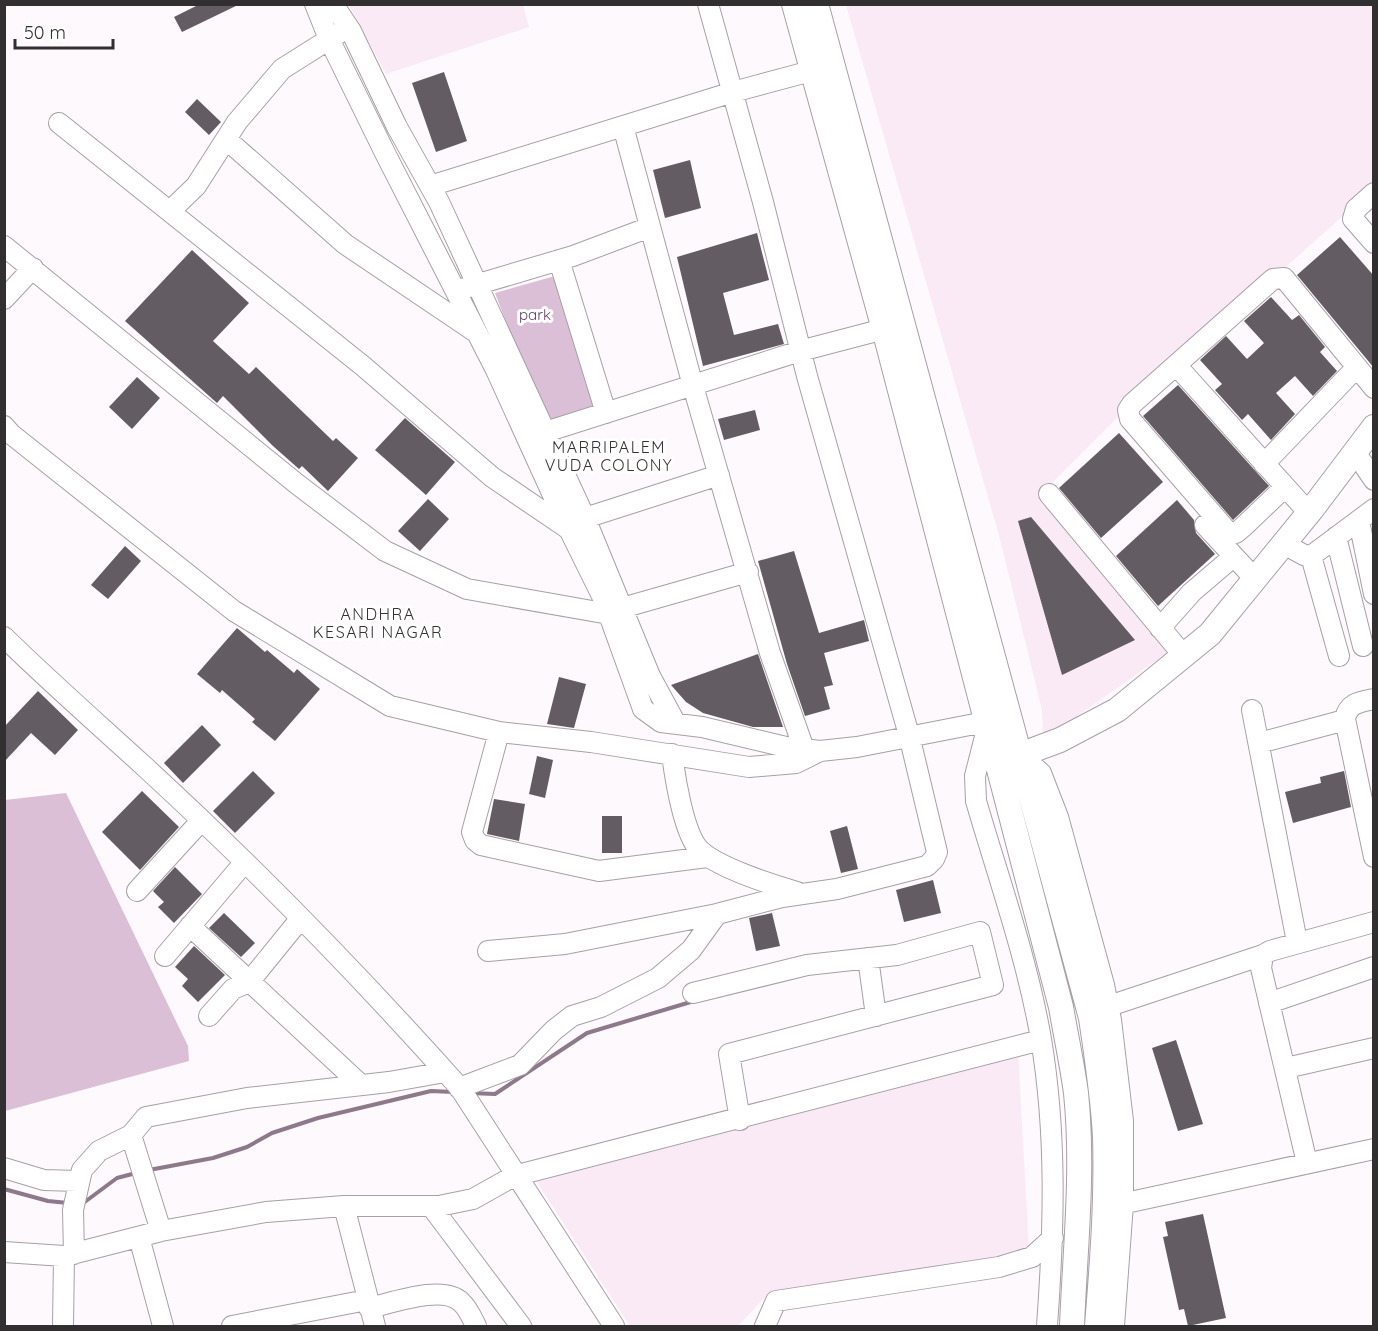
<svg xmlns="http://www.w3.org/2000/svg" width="1378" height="1331" font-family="Quicksand,sans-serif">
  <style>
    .built { fill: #f9eaf6 }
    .green { fill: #dbbfd6 }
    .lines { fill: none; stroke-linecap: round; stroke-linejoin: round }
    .stream { stroke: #8e798a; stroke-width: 4 }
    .building { fill: #635c62 }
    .minor-casing { stroke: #a7a0a6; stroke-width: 22 }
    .major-casing { stroke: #a7a0a6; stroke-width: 26 }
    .minor { stroke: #fff; stroke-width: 20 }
    .major { stroke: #fff; stroke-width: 24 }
    .labels { text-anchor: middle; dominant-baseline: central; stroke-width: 6; stroke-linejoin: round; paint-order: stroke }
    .park-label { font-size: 15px; fill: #61395b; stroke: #fff }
    .neighbourhood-label { font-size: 16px; letter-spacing: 1.5px; fill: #383237; stroke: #fff }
  </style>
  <rect width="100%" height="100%" fill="#fef9fd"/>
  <path class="built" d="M 349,5 L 523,5 L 529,27 L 386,74 Z
    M 846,5 L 1373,5 L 1373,189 L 1118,417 L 1041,494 L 1174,648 L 1043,740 L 1042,710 L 999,535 Z
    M 1018,1051 L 1029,1251 L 939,1268 L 770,1292 L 738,1326 L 630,1326 L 537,1182 Z"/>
  <path class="green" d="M 555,276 L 593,406 L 552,419 L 546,417 L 531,387 L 495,293 Z
    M 66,793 L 188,1046 L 189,1061 L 5,1111 L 5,800 Z"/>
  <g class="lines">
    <path class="stream" d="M 470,1093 L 495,1094 L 587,1033 L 694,1001
      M 149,1170 L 213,1158 L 247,1147 L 272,1133 L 318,1118 L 431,1091 L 453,1092
      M 4,1189 L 48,1201 L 68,1203
      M 82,1204 L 117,1178 L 136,1173"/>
  </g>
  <path class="building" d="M 200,4 L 240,4 L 182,32 L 174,17 Z
    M 444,72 L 467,141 L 436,152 L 412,83 Z
    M 197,99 L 221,122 L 209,135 L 185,112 Z
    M 690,160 L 701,208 L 665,218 L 653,170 Z
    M 757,233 L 769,280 L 723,293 L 734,335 L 778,324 L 784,344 L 703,366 L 677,257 Z
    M 1340,237 L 1374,276 L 1374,368 L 1297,275 Z
    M 192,250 L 249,303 L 213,341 L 249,374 L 256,367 L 333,441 L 336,438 L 358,458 L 328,491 L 302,466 L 299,469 L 273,446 L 223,396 L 217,403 L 125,321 Z
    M 1271,297 L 1292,320 L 1299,315 L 1325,347 L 1320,352 L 1337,371 L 1313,396 L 1295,376 L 1276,393 L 1295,414 L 1271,440 L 1248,414 L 1242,420 L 1215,390 L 1222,384 L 1200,360 L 1226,336 L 1247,359 L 1264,343 L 1244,321 Z
    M 137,377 L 160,398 L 132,429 L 109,407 Z
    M 1178,385 L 1269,486 L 1233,520 L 1143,416 Z
    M 755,410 L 760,430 L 724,440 L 718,419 Z
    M 405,418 L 455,462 L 426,495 L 375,450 Z
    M 1119,433 L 1163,482 L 1101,538 L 1059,488 Z
    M 428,499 L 449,519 L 420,551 L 398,531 Z
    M 1177,500 L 1194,520 L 1196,533 L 1215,554 L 1158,606 L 1116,556 Z
    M 1031,517 L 1135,640 L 1062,675 L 1018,521 Z
    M 125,546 L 141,561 L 108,599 L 91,585 Z
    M 794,551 L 819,633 L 864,620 L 869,641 L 824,653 L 833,685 L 824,687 L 830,709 L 805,716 L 787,664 L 758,561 Z
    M 237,628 L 265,652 L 267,650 L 294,673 L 297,669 L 320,689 L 275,741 L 252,722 L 255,719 L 222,690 L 220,693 L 197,674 Z
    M 758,654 L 783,727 L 753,727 L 703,713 L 686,702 L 671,685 Z
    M 559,677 L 586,684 L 574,728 L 547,724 Z
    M 38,691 L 78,730 L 55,755 L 31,733 L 4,762 L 4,727 Z
    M 202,725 L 221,745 L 183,783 L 164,763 Z
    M 537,756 L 553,760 L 545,798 L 529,794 Z
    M 253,771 L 275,793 L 235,833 L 213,811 Z
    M 1344,771 L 1351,807 L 1293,823 L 1285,792 L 1321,783 L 1320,777 Z
    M 142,791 L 179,827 L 140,870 L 102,832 Z
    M 494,799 L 525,804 L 519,841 L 487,834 Z
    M 602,816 L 622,816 L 622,853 L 602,853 Z
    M 847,826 L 858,869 L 841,873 L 830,831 Z
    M 175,867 L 202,894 L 174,923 L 158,907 L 164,902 L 153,891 Z
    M 933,880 L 941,913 L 904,922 L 896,890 Z
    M 224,913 L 255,943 L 241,957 L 209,928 Z
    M 772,913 L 780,946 L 756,951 L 749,918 Z
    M 194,946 L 225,975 L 198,1002 L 182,986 L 188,979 L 175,967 Z
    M 1176,1040 L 1203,1124 L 1178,1131 L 1152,1048 Z
    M 1203,1214 L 1226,1318 L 1188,1326 L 1184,1309 L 1179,1310 L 1163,1237 L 1168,1236 L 1165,1222 Z"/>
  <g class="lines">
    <defs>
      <path id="minor" d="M 315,4 L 329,39 L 386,155 L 496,370 L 562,515 L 603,598 L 643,709 L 661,722 L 702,727 L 786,747 L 820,751 L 857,747 L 985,722
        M 333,4 L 351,31 L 397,127 L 439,202 L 585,518 L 650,676 L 676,724
        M 59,123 L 363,366 L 492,477 L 567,528
        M 623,126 L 693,386 L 770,653 L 804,749
        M 226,139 L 345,244 L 474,331
        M 430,186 L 733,92 L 811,71
        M 1374,193 L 1356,209 L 1353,219 L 1374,243
        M 170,211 L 196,186 L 237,122 L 282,69 L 339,33
        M 4,246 L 297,484 L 385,551 L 467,589 L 609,614
        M 559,260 L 606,413
        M 465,288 L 573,256 L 650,227
        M 4,299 L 33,268
        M 1176,365 L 1309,513
        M 4,426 L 11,434 L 234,611 L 390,706 L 499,732 L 591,742 L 749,767 L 796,763 L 820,751
        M 536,435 L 800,351 L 884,329
        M 1355,452 L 1374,480
        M 1264,464 L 1356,368
        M 1285,487 L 1243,527 L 1236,533 L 1228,532 L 1130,419 L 1128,410 L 1132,404 L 1273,279 L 1284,278 L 1374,388
        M 1049,494 L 1184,656
        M 585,518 L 719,475
        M 1359,521 L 1374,594
        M 1205,525 L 1255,579
        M 1336,537 L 1363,646
        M 1284,544 L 1304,555 L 1311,556 L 1374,509
        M 1311,556 L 1339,656
        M 622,608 L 748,572
        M 1160,628 L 1192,592 L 1233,557
        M 4,637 C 50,682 98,724 145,767 C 255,868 360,976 460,1088 L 614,1326
        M 1374,699 C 1359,702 1348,703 1345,719 L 1374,857
        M 1252,710 L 1297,942
        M 987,729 L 975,776 L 976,801 C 999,880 1027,958 1041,1039 C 1057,1135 1054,1230 1047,1326
        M 499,732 L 472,832 L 475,840 L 481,845 L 599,871 L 707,857
        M 1259,743 L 1345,720
        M 672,754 C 675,778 683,828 697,847 C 712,866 773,885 797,892
        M 1013,758 L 1020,755 L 1041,773 L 1058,817 L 1104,985 L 1111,1020 L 1123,1121 L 1123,1204 L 1114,1326
        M 137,891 L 201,821
        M 190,926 L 361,1085
        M 488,951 L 565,944 L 717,914
        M 165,956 L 244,863
        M 868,958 L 876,1016
        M 693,993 L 807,965 L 897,955 L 980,932 L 993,985 L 729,1054 L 740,1120
        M 1269,1003 L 1374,967
        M 1109,1006 L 1263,955
        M 209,1016 L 233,989 L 249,982 L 301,918
        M 1286,1068 L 1374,1048
        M 459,1088 L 520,1065 L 554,1030 L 572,1016 L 601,1007 L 658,978 L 691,950 L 717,914 L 782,897 L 837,889 L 927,866 L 934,859 L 937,852 L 909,735 L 807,376 L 763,202 L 708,4
        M 131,1135 L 161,1231
        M 1307,1163 L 1261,968 L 1263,955 L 1270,951 L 1374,922
        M 4,1168 L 44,1180 L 78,1181
        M 344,1206 L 375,1326
        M 431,1206 L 521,1326
        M 1112,1206 L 1374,1149
        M 139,1237 L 163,1326
        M 4,1252 L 64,1256 L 161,1231 L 266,1212 L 344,1206 L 439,1206 L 473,1199 L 514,1176 L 1041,1040
        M 74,1254 L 73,1210 L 82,1170 L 99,1151 L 131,1135 L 146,1117 L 247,1098 L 389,1082 L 445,1072
        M 369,1308 C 392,1303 443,1284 461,1302 C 468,1308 472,1318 476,1326
        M 63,1326 L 64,1256
        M 232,1326 L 367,1300
        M 765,1326 L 776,1301 L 999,1267 L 1032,1257 L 1053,1238"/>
      <path id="major" d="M 794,4 L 884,329 L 1061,1007 C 1066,1036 1072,1064 1076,1093 C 1084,1171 1075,1249 1072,1326
        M 816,4 L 1091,1018 C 1097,1058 1103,1097 1105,1137 C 1107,1200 1102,1264 1097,1326
        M 1020,755 L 1060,740 L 1117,710 L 1210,634 L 1312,509 L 1374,427"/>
    </defs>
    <use href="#minor" class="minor-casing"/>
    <use href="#major" class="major-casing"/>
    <use href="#minor" class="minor"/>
    <use href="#major" class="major"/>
  </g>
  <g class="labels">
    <g class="park-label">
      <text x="535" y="314">park</text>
    </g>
    <g class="neighbourhood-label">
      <text x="609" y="447">MARRIPALEM<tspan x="609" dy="18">VUDA COLONY</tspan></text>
      <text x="378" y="614">ANDHRA<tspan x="378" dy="18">KESARI NAGAR</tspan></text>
    </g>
  </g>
  <rect width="1378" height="1331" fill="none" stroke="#322f31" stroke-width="12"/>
  <path d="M15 39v9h98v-9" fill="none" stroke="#322f31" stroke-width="3"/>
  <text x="24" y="39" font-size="18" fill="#322f31" stroke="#ffffff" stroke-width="4.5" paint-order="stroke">50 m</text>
</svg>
